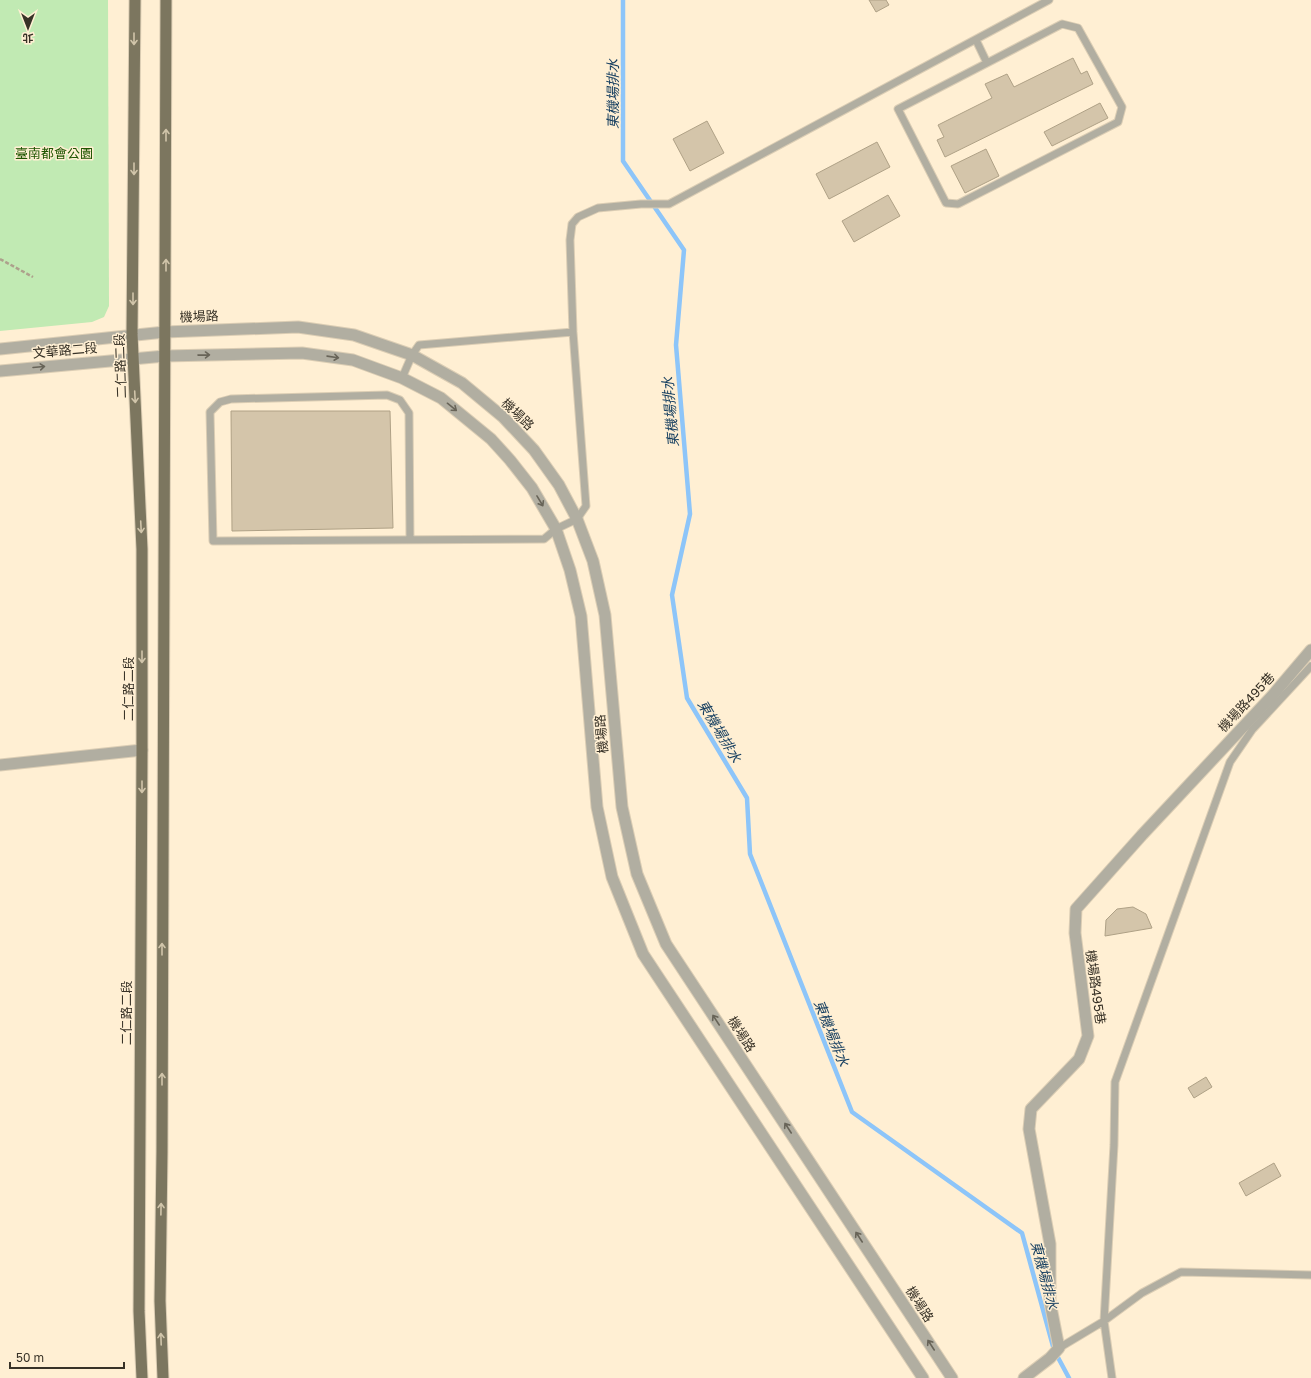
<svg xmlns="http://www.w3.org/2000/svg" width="1311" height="1378" font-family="'Golos Text','Noto Sans TC',sans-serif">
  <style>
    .green { fill: #c1eab3 }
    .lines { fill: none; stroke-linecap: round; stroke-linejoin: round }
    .stream { stroke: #8dc5f9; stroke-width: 4.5 }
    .building { fill: #d4c5aa; stroke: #afa186 }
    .service-casing { stroke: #dbcdb4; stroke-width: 9 }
    .minor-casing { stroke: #dbcdb4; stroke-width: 13 }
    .tertiary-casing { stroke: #dbcdb4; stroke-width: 13 }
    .primary-casing { stroke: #dbcdb4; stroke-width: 13 }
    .path { stroke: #ada18c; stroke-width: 2.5; stroke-dasharray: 4 2; stroke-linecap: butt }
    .service { stroke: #b1aea1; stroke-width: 7 }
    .minor { stroke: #b1aea1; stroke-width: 11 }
    .tertiary { stroke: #b1aea1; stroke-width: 11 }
    .primary { stroke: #7c765f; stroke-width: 11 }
    .oneway { stroke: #d1c5aa }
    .oneway2 { stroke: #686458 }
    .labels { text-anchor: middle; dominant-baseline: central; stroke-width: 3; stroke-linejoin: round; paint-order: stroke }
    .park-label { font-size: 13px; fill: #1e5500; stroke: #ffefd3 }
    .street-label { font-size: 13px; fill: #383227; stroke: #ffefd3 }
    .water-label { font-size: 14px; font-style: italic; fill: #143d5f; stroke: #ffefd3 }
  </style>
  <rect width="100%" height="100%" fill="#ffefd3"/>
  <path class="green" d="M 0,0 L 108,0 L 109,306 L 104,317 L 92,322 L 0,331 Z"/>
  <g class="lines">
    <path class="stream" d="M 623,0 L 623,161 L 684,250 L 676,345 L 690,514 L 672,595 L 687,698 L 747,798 L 750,854 L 852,1112 L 1022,1233 L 1054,1350 L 1069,1378"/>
  </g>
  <path class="building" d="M 869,0 L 886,0 L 889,5 L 876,12 Z
    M 1073,58 L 1081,74 L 1087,71 L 1093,84 L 945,157 L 937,140 L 944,137 L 938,125 L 992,98 L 985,84 L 1007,74 L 1014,87 Z
    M 1100,103 L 1108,118 L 1052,146 L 1044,132 Z
    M 707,121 L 724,153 L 690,171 L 673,139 Z
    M 877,142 L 890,167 L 829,199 L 816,174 Z
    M 986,149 L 999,176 L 965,193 L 951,166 Z
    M 888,195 L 900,216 L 854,242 L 842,221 Z
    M 231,411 L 390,411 L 393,528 L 232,531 Z
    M 1133,907 L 1146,914 L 1152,928 L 1105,936 L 1106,920 L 1117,909 Z
    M 1206,1077 L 1212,1087 L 1194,1098 L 1188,1088 Z
    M 1274,1163 L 1281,1176 L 1246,1196 L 1239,1183 Z"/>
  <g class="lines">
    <defs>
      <path id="service" d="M 976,40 L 987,63 L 898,109 L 946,203 L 958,204 L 1118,122 L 1122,107 L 1078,28 L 1062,24 L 987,63
        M 402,378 L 412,355 L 419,345 L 573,332
        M 410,540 L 409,413 L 400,400 L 387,395 L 231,399 L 220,402 L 210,412 L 213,541 L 544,539 L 556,529 L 577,519 L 586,506 L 573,332 L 570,240 L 572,224 L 578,217 L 598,208 L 641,204 L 669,204 L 1049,0
        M 1059,1348 L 1104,1321 L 1142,1293 L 1181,1272 L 1311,1275
        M 1112,1378 L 1104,1321 L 1114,1145 L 1115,1082 L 1230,762 L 1252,730 L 1311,666"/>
      <path id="minor" d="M 0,765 L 142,750
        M 1024,1378 L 1050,1358 L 1059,1348 L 1050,1302 L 1050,1244 L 1029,1129 L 1031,1109 L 1079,1059 L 1088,1036 L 1075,933 L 1076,909 L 1142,835 L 1272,696 L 1311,650"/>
      <path id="tertiary" d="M 0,349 L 165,332 L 298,327 L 354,335 L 412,355 L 462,383 L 503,417 L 534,450 L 559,485 L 577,519 L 593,561 L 605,615 L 622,807 L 637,874 L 666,944 L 952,1378
        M 0,371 L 165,356 L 302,353 L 353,360 L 402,378 L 441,398 L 491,439 L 510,460 L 532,488 L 556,529 L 570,570 L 581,616 L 597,807 L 612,877 L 643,954 L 923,1378"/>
      <path id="primary" d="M 135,0 L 132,334 L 142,549 L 142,750 L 139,1311 L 142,1378
        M 163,1378 L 160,1301 L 162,1152 L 166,0"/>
    </defs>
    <use href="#service" class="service-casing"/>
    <use href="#minor" class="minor-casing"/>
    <use href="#tertiary" class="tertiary-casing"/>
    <use href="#primary" class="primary-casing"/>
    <path class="path" d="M 0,259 L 33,277"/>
    <use href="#service" class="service"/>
    <use href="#minor" class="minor"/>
    <use href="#tertiary" class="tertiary"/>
    <use href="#primary" class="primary"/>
  </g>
  <defs><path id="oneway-shaft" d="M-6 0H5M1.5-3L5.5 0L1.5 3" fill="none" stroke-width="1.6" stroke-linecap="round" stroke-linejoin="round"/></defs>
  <g class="oneway">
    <use href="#oneway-shaft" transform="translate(134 39) rotate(90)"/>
    <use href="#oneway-shaft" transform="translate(166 135) rotate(-90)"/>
    <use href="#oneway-shaft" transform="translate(134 169) rotate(90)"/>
    <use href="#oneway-shaft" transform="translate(166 265) rotate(-90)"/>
    <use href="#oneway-shaft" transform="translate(133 299) rotate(90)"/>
    <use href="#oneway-shaft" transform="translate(135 397) rotate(87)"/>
    <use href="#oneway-shaft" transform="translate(141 527) rotate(87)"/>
    <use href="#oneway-shaft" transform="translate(142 657) rotate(90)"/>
    <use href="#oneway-shaft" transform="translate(142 787) rotate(90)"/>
    <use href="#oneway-shaft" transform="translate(162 949) rotate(-90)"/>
    <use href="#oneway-shaft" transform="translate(162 1079) rotate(-90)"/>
    <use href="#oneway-shaft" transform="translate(161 1209) rotate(-89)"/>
    <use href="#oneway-shaft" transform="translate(161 1339) rotate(-92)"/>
  </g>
  <g class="oneway2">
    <use href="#oneway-shaft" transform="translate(204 355) rotate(-1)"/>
    <use href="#oneway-shaft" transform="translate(333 357) rotate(8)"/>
    <use href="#oneway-shaft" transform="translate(39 367) rotate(-5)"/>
    <use href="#oneway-shaft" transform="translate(452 407) rotate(39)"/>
    <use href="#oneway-shaft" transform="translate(540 501) rotate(59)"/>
    <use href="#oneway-shaft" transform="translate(716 1020) rotate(-123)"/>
    <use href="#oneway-shaft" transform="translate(788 1128) rotate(-123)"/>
    <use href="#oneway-shaft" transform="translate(859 1237) rotate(-123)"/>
    <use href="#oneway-shaft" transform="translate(931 1345) rotate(-123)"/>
  </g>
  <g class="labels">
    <g class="park-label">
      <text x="54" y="153">臺南都會公園</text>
    </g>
    <g class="street-label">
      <text transform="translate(199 316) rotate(-2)">機場路</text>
      <text transform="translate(65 350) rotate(-5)">文華路二段</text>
      <text transform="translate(120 366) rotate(-92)">二仁路二段</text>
      <text transform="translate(518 414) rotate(44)">機場路</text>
      <text transform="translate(128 689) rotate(-90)">二仁路二段</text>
      <text transform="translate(1246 702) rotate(-47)">機場路495巷</text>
      <text transform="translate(601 734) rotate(-95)">機場路</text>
      <text transform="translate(1096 987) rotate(82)">機場路495巷</text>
      <text transform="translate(126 1013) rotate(-90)">二仁路二段</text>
      <text transform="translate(742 1034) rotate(57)">機場路</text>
      <text transform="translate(920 1304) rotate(57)">機場路</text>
    </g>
    <g class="water-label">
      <text transform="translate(612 94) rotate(-90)">東機場排水</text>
      <text transform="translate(670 412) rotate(-95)">東機場排水</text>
      <text transform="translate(720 731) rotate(59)">東機場排水</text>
      <text transform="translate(832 1033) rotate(68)">東機場排水</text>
      <text transform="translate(1045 1275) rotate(75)">東機場排水</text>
    </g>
  </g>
  <g transform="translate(28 28) rotate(180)" stroke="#ffefd3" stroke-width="3" paint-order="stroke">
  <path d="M0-3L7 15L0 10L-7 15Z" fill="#383227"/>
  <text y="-6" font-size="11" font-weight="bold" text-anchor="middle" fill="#383227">北</text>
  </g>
  <path d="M10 1362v6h114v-6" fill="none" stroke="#383227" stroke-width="2"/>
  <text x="16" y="1362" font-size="12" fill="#383227" stroke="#ffefd3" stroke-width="3" paint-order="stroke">50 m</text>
</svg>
